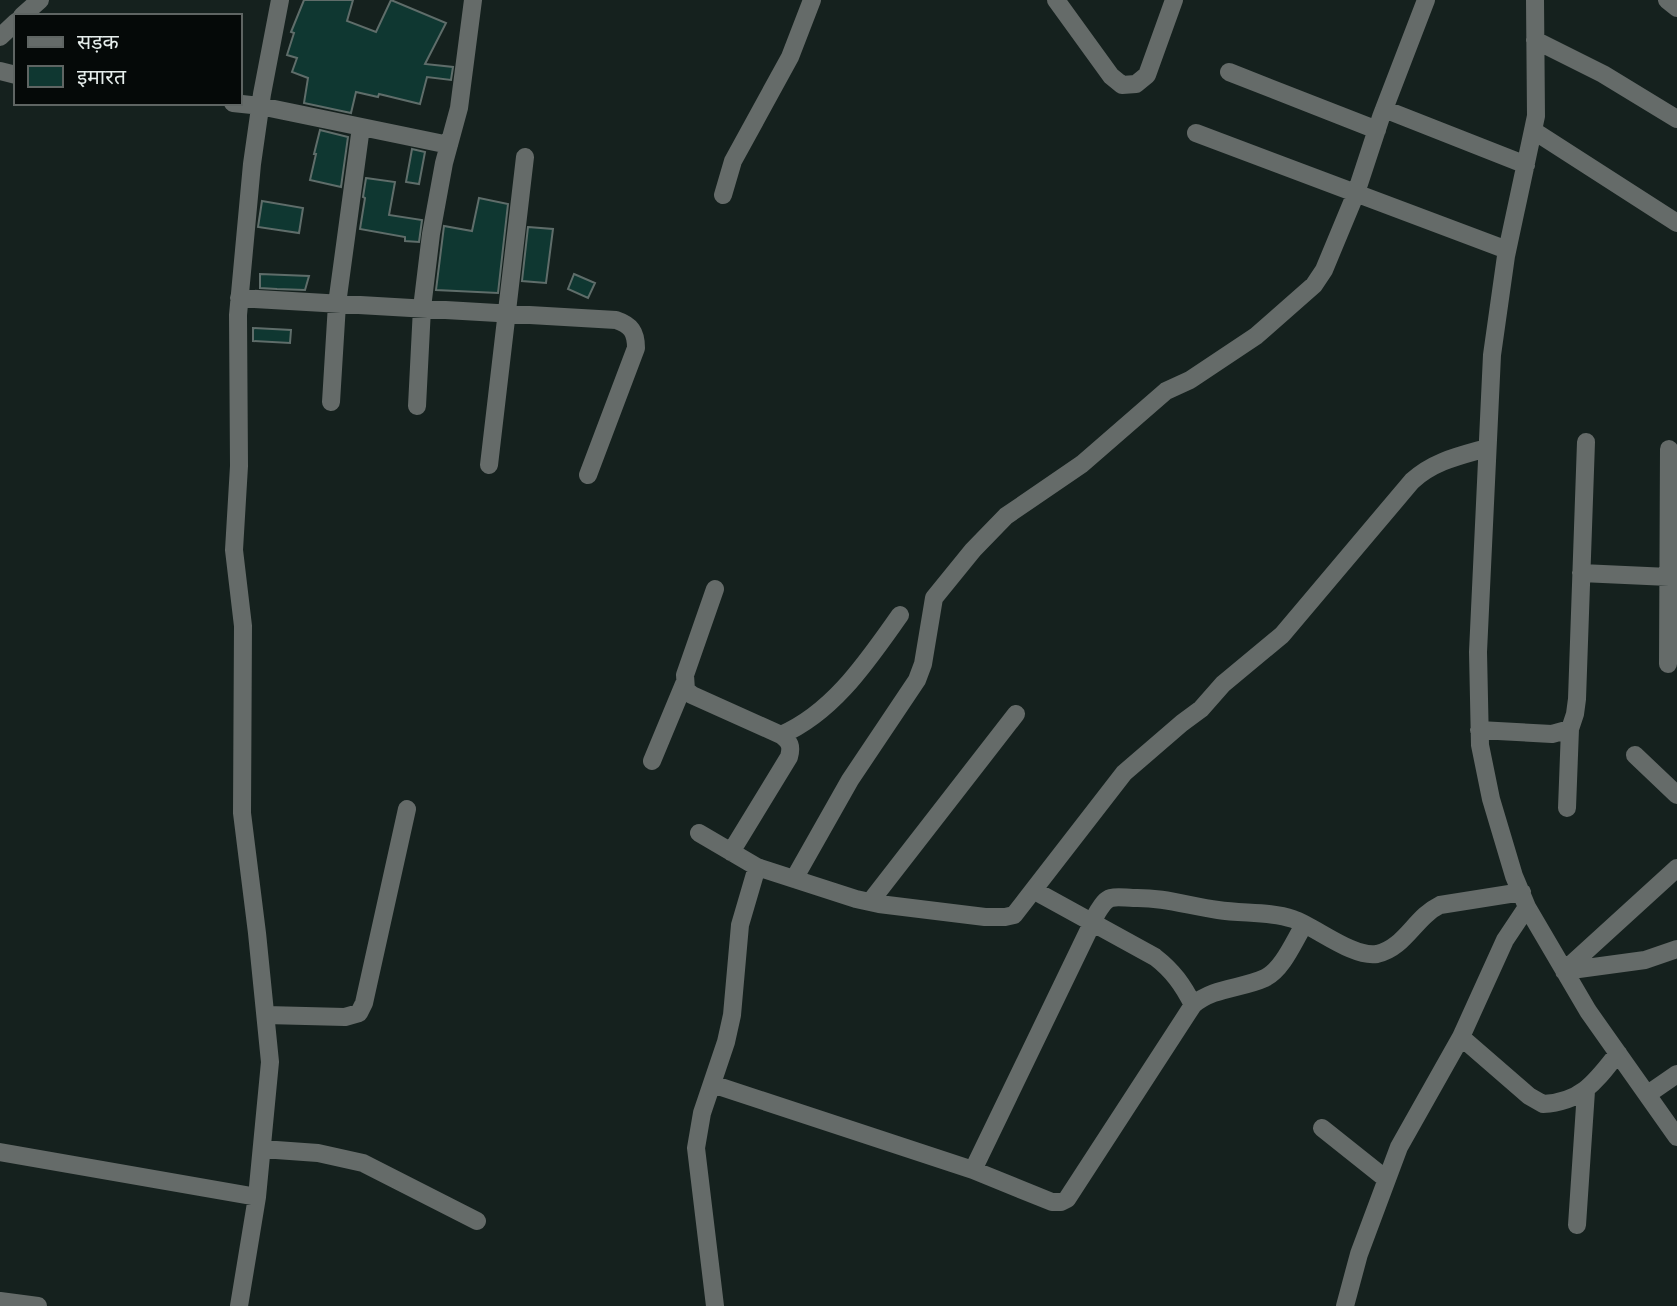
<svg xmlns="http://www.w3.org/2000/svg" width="1677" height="1306" font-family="'Sofia Sans Condensed','Noto Sans Devanagari',sans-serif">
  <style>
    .building { fill: #0f3731; stroke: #5f6d6a; stroke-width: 2 }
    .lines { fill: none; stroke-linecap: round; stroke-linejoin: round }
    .minor { stroke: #656b69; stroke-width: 18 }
  </style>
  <rect width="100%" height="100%" fill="#15211e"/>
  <path class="building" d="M 304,0 L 353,0 L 347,21 L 376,32 L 391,0 L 446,23 L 425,64 L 453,67 L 451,80 L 427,77 L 420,104 L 379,94 L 378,97 L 356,92 L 351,113 L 304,103 L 308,78 L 292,72 L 297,58 L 287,55 L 294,33 L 291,32 Z
    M 320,130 L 348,137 L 341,187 L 310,180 L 316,154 L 314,154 Z
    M 412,149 L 425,152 L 419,184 L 406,182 Z
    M 366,178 L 395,182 L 389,215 L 422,220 L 419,242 L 405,241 L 405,237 L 360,229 L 365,198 L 363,197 Z
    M 479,198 L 508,204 L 498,293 L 436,290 L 444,226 L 472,231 Z
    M 262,201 L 303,208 L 299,233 L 258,227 Z
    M 528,227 L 553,229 L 546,283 L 522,281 Z
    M 260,274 L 309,276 L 305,290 L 277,289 L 260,288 Z
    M 574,274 L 595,283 L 588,298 L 568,289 Z
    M 253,328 L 291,330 L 290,343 L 253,341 Z"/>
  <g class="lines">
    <path class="minor" d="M 1056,0 L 1111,76 L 1122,85 L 1136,84 L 1147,75 L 1174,0
      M 1535,0 L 1536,116 L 1506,256 L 1492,355 L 1478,652 L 1480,745 L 1491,799 L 1514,876 L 1527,907 L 1588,1011 L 1677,1137
      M 1667,0 L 1677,8
      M 22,16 L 40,0
      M 0,37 L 16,22
      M 1535,40 L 1603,74 L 1677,119
      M 0,71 L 16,75
      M 1229,72 L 1377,130
      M 233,103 L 260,106 L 449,145
      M 1384,109 L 1526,165
      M 1534,131 L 1677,223
      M 1196,133 L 1507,250
      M 723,195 L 733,161 L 790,57 L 812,0
      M 239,298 L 616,320 C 631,325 636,332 636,348 L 588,475
      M 331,402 L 337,304 L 361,127
      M 417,406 L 422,308 L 431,234 L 444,163 L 459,108 L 473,0
      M 489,465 L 525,157
      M 1581,573 L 1669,577
      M 715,589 L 685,675 L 686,690 L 692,695 L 781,735 C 790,742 792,746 789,757 L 731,852
      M 1668,664 L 1669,449
      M 1479,730 L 1552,734 L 1570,729 L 1575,714 L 1577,699 L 1586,442
      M 781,735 C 834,712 868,660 900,615
      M 1635,755 L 1677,795
      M 652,761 L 684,684
      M 1567,808 L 1570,729
      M 699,833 L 757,867 L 856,899 L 879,904 L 985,917 L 1005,917 L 1014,915 L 1124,773 L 1182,723 L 1201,709 L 1223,684 L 1282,635 L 1412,481 C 1434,461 1459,456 1487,448
      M 794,879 L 850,780 L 917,680 L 923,664 L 934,598 L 973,550 L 1006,516 L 1082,464 L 1166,391 L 1190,380 L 1256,336 L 1314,285 L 1324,270 L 1356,193 L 1381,117 L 1426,0
      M 1035,891 L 1155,957 C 1173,971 1183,985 1193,1005
      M 870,902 L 1016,714
      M 1564,971 L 1677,868
      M 1564,971 L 1645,960 L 1677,949
      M 266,1015 L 345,1017 L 359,1013 L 364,1003 L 407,809
      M 1461,1037 L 1529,1096 L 1543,1104 C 1582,1102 1596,1081 1618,1053
      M 712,1084 L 973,1170 L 1052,1202 L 1061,1202 L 1067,1199 L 1193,1005 C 1214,987 1241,989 1265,978 C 1283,969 1294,941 1304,925
      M 1648,1094 L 1677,1074
      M 1322,1128 L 1386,1179
      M 262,1149 L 318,1153 L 363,1163 L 477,1221
      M 0,1152 L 257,1197
      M 973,1170 L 1097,913 C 1101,907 1104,900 1111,898 C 1118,896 1126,898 1133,898 C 1163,897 1189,906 1218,910 C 1243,914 1269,911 1293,919 C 1316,927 1353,958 1377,954 C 1405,948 1415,917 1440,905 L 1522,892
      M 1577,1225 L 1586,1091
      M 0,1301 L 38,1306
      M 239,1306 L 257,1197 L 270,1062 L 257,933 L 242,813 L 243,626 L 234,550 L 239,466 L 238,315 L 252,164 L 262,94 L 280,0
      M 715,1306 L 696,1148 L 702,1113 L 726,1042 L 732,1015 L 740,925 L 757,867
      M 1345,1306 L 1359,1254 L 1399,1147 L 1461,1037 L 1505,940 L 1527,907"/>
  </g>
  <rect x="14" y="14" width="228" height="91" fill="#050908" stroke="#5f6563" stroke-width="2"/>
  <rect x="28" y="37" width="35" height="10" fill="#656b69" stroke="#5f6563" stroke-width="2"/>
  <text x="77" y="49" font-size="21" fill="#e6eeec">सड़क</text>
  <rect x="28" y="66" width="35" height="21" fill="#0f3731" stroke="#5f6563" stroke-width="2"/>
  <text x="77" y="84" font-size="21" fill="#e6eeec">इमारत</text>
</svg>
